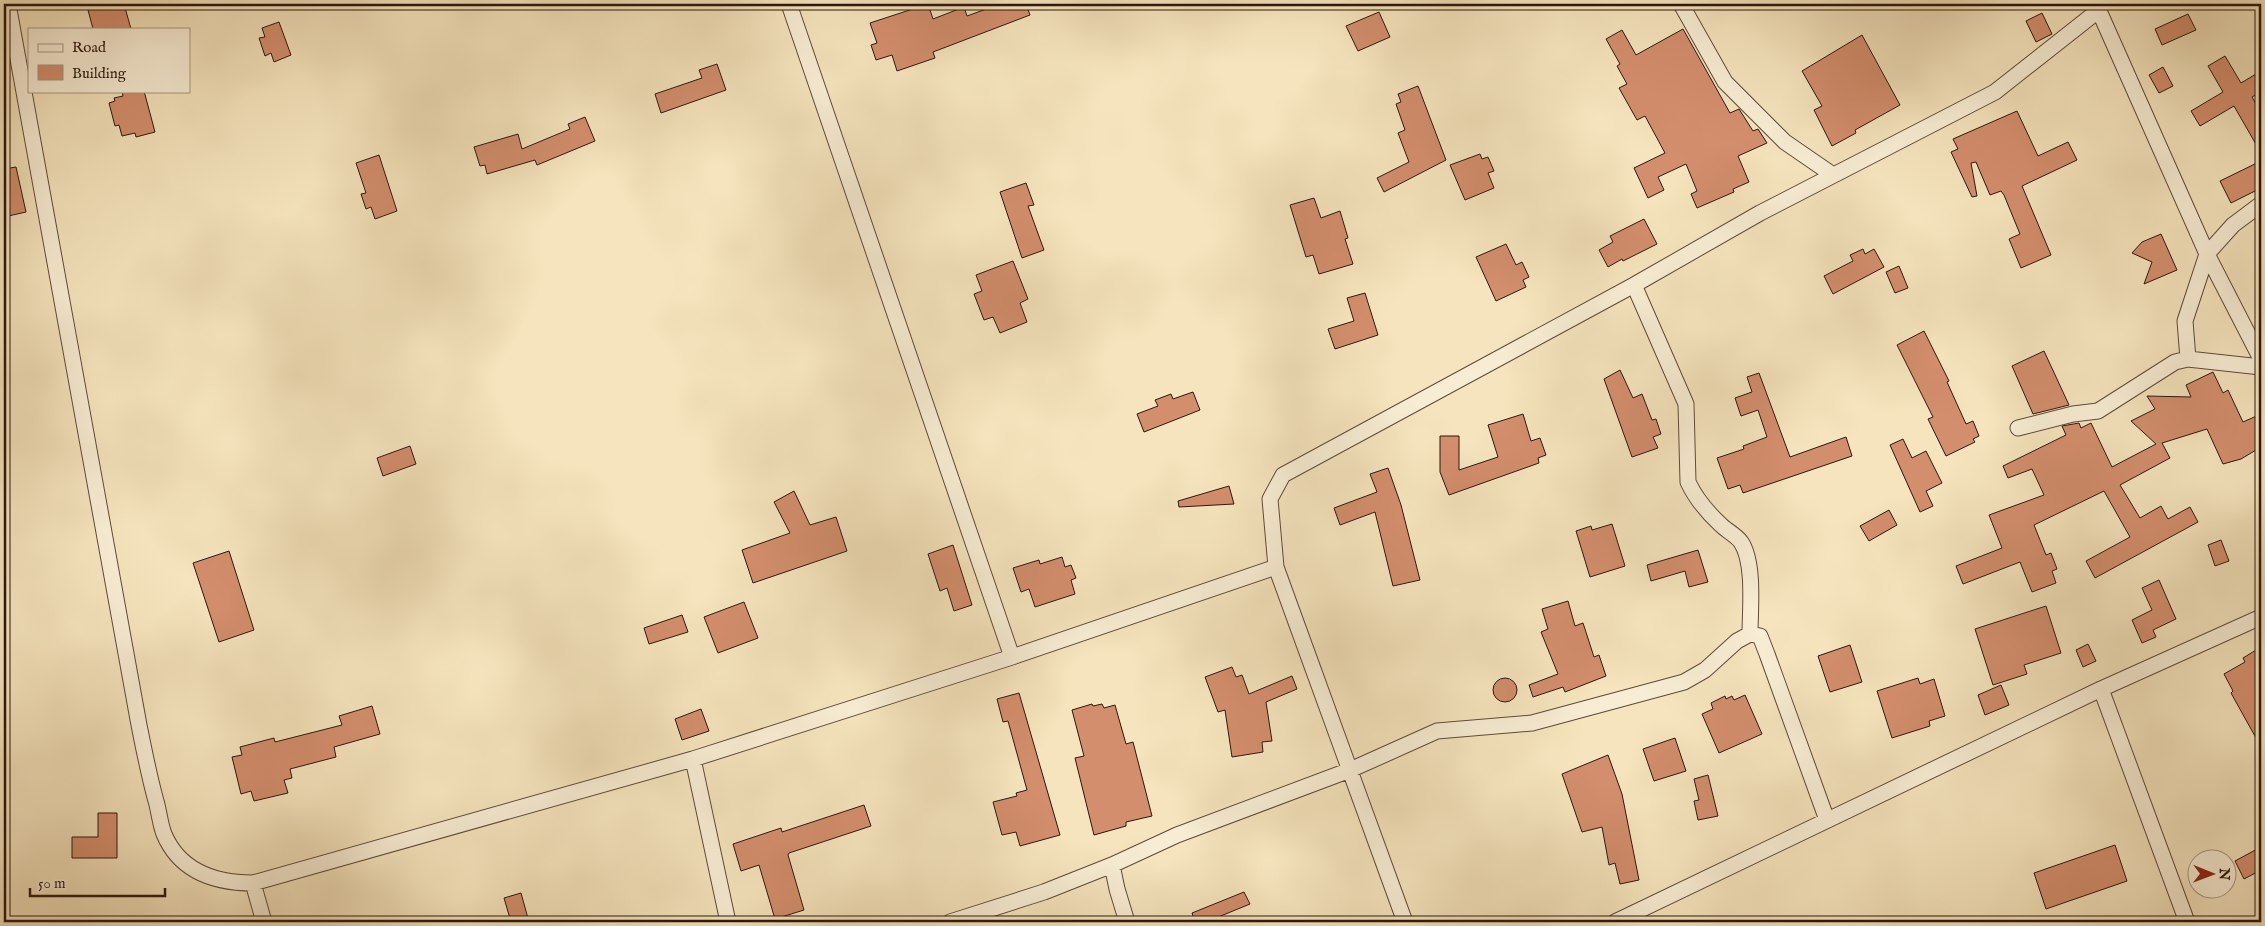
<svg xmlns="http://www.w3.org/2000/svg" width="2265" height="926" font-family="'IM FELL English',serif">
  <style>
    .building { fill: #d38e6d; stroke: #2c160d }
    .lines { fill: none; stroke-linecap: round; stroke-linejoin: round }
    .street-casing { stroke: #5e4a39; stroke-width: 17 }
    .street { stroke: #f8edd4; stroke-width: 15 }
  </style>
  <rect width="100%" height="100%" fill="#f5e4bd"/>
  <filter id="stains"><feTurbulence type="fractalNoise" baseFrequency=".004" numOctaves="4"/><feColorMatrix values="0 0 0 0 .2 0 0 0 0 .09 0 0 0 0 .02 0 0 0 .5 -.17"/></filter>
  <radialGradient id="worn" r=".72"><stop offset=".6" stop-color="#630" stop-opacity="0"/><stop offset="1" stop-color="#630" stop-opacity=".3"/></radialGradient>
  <path class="building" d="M 101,4 L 124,4 L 131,29 L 93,29 L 88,10 L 102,6 Z
    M 928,4 L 933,19 L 964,7 L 967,16 L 1000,4 L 1026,4 L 1030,15 L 933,52 L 935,58 L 897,71 L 892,55 L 876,60 L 871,45 L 877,43 L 870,23 Z
    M 1379,12 L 1390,37 L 1358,51 L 1346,26 Z
    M 2042,13 L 2052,34 L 2036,42 L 2026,21 Z
    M 2188,14 L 2196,30 L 2162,45 L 2155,29 Z
    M 279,22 L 291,55 L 274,62 L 271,53 L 265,56 L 259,38 L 265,37 L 262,28 Z
    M 1683,29 L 1730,113 L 1739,109 L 1753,131 L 1758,129 L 1767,143 L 1738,156 L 1749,182 L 1733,189 L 1734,192 L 1697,208 L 1691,194 L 1697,191 L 1686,164 L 1658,177 L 1664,190 L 1648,198 L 1634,168 L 1665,153 L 1645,116 L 1637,120 L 1619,88 L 1627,84 L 1617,66 L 1620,64 L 1606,39 L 1622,30 L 1636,55 Z
    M 1862,35 L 1900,105 L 1855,130 L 1856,133 L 1832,146 L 1814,110 L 1822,106 L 1802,71 Z
    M 2225,56 L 2241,83 L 2261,71 L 2261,92 L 2252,97 L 2261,113 L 2261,153 L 2234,106 L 2200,126 L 2191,111 L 2223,92 L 2208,66 Z
    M 717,64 L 726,90 L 661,113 L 655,94 L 702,78 L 699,70 Z
    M 2163,67 L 2173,86 L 2159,93 L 2149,75 Z
    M 1418,86 L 1446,160 L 1384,192 L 1377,178 L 1409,162 L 1398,133 L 1405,130 L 1396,104 L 1401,102 L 1398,94 Z
    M 122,91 L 144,91 L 155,132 L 136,137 L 135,133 L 122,136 L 119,125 L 115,126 L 109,103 L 115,101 L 114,98 L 123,96 Z
    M 2017,111 L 2038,156 L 2068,142 L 2077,160 L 2022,186 L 2051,255 L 2021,268 L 2009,239 L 2020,234 L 2004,195 L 2001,191 L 1990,195 L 1976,162 L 1971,163 L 1977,196 L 1972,197 L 1951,152 L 1958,149 L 1953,139 Z
    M 585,117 L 595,141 L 537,165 L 535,160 L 487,174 L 485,165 L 480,166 L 474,147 L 518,134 L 522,149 L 570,129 L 568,124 Z
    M 1480,154 L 1482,159 L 1488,157 L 1494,171 L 1488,173 L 1494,188 L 1465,200 L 1450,165 Z
    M 379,155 L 397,211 L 375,219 L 371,207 L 366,209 L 361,194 L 366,193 L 356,163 Z
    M 2261,161 L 2261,188 L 2231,203 L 2220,181 Z
    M 16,167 L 26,212 L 4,217 L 4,169 Z
    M 1026,183 L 1034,205 L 1028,206 L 1044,250 L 1022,258 L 1000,192 Z
    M 1314,198 L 1321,218 L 1340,211 L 1348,238 L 1345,239 L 1353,264 L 1319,274 L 1313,255 L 1306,257 L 1290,205 Z
    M 1644,219 L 1657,244 L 1623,261 L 1622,259 L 1608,267 L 1599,250 L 1613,242 L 1610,236 Z
    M 2161,234 L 2177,270 L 2144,284 L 2152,262 L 2132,253 L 2142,242 Z
    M 1506,244 L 1516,265 L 1522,262 L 1529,277 L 1523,280 L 1526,287 L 1496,301 L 1476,257 Z
    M 1863,249 L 1865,254 L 1874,249 L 1884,267 L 1833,294 L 1824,276 L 1853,261 L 1850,255 Z
    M 1013,261 L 1028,299 L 1020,303 L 1027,322 L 1000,333 L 993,317 L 984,320 L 974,294 L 982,291 L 976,275 Z
    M 1899,266 L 1908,288 L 1895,293 L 1886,272 Z
    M 1365,293 L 1378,335 L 1335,349 L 1328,329 L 1354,321 L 1347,298 Z
    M 1924,331 L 1949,381 L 1947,382 L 1966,424 L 1973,421 L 1979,436 L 1973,439 L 1975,442 L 1946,456 L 1928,419 L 1933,417 L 1897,345 Z
    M 2044,351 L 2069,405 L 2033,414 L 2012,366 Z
    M 1620,370 L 1633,398 L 1642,394 L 1652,420 L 1656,419 L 1661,434 L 1653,437 L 1658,448 L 1632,457 L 1604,379 Z
    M 2213,372 L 2223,393 L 2228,390 L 2243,422 L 2261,414 L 2261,447 L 2241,459 L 2223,464 L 2207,429 L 2162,443 L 2170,458 L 2120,485 L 2140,518 L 2161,506 L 2168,519 L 2190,507 L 2198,522 L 2095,578 L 2086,561 L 2130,537 L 2104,491 L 2034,525 L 2046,555 L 2051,553 L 2057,569 L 2052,571 L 2056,583 L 2032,592 L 2020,562 L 1963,584 L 1956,566 L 2002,548 L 1989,515 L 2044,495 L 2032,469 L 2008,478 L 2003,466 L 2066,435 L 2062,426 L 2079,423 L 2081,428 L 2091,423 L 2112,467 L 2156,444 L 2131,421 L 2155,409 L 2147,396 L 2191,397 L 2186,385 Z
    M 1759,373 L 1790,457 L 1846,437 L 1852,456 L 1743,493 L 1740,485 L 1728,489 L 1717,458 L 1744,449 L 1743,446 L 1767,437 L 1758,410 L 1741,416 L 1735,398 L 1752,392 L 1747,377 Z
    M 1193,392 L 1200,410 L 1144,432 L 1137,414 L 1158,406 L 1155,400 L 1171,394 L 1173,399 Z
    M 1523,414 L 1531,441 L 1540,438 L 1546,455 L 1538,458 L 1539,463 L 1449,495 L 1440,472 L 1440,436 L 1459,436 L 1459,470 L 1498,457 L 1488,425 Z
    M 1903,439 L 1912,458 L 1926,451 L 1942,483 L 1926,491 L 1933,506 L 1920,512 L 1890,445 Z
    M 410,446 L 416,464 L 383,476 L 377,458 Z
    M 1388,468 L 1401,505 L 1420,580 L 1393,586 L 1375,512 L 1340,525 L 1334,508 L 1377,492 L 1370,474 Z
    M 1229,486 L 1234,504 L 1179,507 L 1178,501 Z
    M 794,491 L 810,525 L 836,517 L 847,551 L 753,583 L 742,550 L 790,533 L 774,502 Z
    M 1889,510 L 1897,525 L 1869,541 L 1860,526 Z
    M 1612,524 L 1625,566 L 1590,577 L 1576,531 L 1591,526 L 1592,530 Z
    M 2221,540 L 2229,561 L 2215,566 L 2208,545 Z
    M 953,545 L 972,605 L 954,611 L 947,588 L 940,591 L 928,554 Z
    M 1698,550 L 1708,582 L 1689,587 L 1685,571 L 1651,581 L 1647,565 Z
    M 229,551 L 254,630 L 219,642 L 193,563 Z
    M 1062,557 L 1065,567 L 1071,565 L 1076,578 L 1071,580 L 1075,594 L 1035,607 L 1029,589 L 1021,592 L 1013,568 L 1039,560 L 1040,564 Z
    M 2159,580 L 2176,619 L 2153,630 L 2156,637 L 2142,643 L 2132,620 L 2152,610 L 2142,588 Z
    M 1568,601 L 1575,626 L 1583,623 L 1594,657 L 1599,655 L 1606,676 L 1565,692 L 1563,687 L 1533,697 L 1529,685 L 1558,674 L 1541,632 L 1548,629 L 1542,609 Z
    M 744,602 L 758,638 L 718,653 L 704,617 Z
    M 2046,606 L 2061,653 L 2024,665 L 2027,674 L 1993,685 L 1975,629 Z
    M 682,615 L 688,632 L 649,644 L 644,628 Z
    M 2088,644 L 2096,661 L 2083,667 L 2076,650 Z
    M 1850,645 L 1862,682 L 1830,692 L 1818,656 Z
    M 2261,647 L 2261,747 L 2231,693 L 2233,691 L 2224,674 L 2245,662 L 2243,658 Z
    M 1232,667 L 1236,677 L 1242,675 L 1249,694 L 1292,676 L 1297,689 L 1266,702 L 1272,741 L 1262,742 L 1263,752 L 1232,757 L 1225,710 L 1218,712 L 1205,677 Z
    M1493 690a12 12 0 1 1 24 0a12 12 0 1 1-24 0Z
    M 1918,678 L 1920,684 L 1934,679 L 1945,716 L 1929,721 L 1930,726 L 1892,738 L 1877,691 Z
    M 2001,685 L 2009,705 L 1985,715 L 1978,695 Z
    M 1019,693 L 1060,835 L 1020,846 L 1016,832 L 1002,835 L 993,802 L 1017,796 L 1016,793 L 1027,790 L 1008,721 L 1003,722 L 997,699 Z
    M 1745,695 L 1762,734 L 1719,753 L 1702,714 L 1713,709 L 1711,703 L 1725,696 L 1726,699 L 1732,696 L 1734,700 Z
    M 1092,704 L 1093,706 L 1102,704 L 1104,708 L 1115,705 L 1126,744 L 1133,742 L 1152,816 L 1126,822 L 1126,826 L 1094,835 L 1075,758 L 1084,756 L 1072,710 Z
    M 372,706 L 380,734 L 334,747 L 336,757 L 290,769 L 292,778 L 284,780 L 288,793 L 254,801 L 251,791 L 241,794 L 232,757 L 242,755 L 240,747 L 274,738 L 275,742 L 342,725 L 339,716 Z
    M 701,709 L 709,731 L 682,740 L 675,719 Z
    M 1675,738 L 1686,771 L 1654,781 L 1643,749 Z
    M 1608,755 L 1622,794 L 1639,880 L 1620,884 L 1615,863 L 1609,865 L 1602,827 L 1582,832 L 1562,774 Z
    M 1708,775 L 1718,816 L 1698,820 L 1694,801 L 1699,800 L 1694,779 Z
    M 864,805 L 871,826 L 789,853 L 788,855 L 804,910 L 775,919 L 759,865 L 741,871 L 733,844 L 781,828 L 782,832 Z
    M 98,813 L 117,813 L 117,858 L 72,858 L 72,837 L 98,837 Z
    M 2115,845 L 2127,881 L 2046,909 L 2034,873 Z
    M 2261,847 L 2261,870 L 2244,879 L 2235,861 Z
    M 1244,892 L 1250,904 L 1206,922 L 1195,922 L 1192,913 Z
    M 521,893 L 529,922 L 511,922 L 504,898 Z"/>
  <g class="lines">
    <defs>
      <path id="street" d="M 8,4 L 139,725 C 144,750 149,776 156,801 C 159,811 160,824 164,834 C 180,872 216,883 253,883 L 264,922
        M 789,4 L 1012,657
        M 1681,4 L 1725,82 L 1785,142 L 1833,175
        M 2096,4 L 2207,254 L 2261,359
        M 1634,285 L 1686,404 L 1688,482 C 1695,497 1708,513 1721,525 C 1727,531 1736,535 1741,542 C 1755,563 1750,610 1750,634
        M 2188,359 L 2261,367
        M 2018,428 L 2073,414 L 2098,411 L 2175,362 L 2188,359 L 2185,321 L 2207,254 L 2233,225 L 2261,204
        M 2101,689 L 2187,922
        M 693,759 L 728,922
        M 1112,865 L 1117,889 L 1127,922
        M 253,883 L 693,759 L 1012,657 L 1276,567
        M 950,922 L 1044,892 L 1112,865 L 1177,835 L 1350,770 L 1437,731 L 1532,723 L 1684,682 L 1705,670 L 1737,641 L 1750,634 L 1760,636 L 1767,654 L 1827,820
        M 1405,922 L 1276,567 L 1270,499 L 1283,475 L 1634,285 L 1760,213 L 1995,92 L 2099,10
        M 1615,922 L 2101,689 L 2261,617"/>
    </defs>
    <use href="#street" class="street-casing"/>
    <use href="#street" class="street"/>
  </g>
  <rect width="2265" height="926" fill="none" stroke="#f5e4bd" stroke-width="20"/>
  <rect x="5" y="5" width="2255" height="916" fill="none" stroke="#2c160d" stroke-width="2.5"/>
  <rect x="10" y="10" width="2245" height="906" fill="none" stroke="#2c160d"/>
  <rect x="28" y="28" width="162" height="65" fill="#f8edd4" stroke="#a69784"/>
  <rect x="38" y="44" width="25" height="8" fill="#f8edd4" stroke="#a69784"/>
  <text x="72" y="52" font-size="15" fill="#2c160d">Road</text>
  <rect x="38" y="65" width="25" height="15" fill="#d38e6d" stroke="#a69784"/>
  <text x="72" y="78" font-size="15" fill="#2c160d">Building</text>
  <g transform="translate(2212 874) rotate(91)"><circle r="24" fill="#f8edd4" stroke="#a69784"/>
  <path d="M0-4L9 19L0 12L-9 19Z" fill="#8f2418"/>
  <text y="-8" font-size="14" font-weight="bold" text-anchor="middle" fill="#2c160d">N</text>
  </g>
  <path d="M30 888v8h135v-8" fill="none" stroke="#2c160d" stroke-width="2.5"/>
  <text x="38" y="888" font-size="15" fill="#2c160d" stroke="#f8edd4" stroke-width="4" paint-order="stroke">50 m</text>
  <rect width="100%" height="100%" filter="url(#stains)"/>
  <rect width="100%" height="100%" fill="url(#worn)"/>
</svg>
